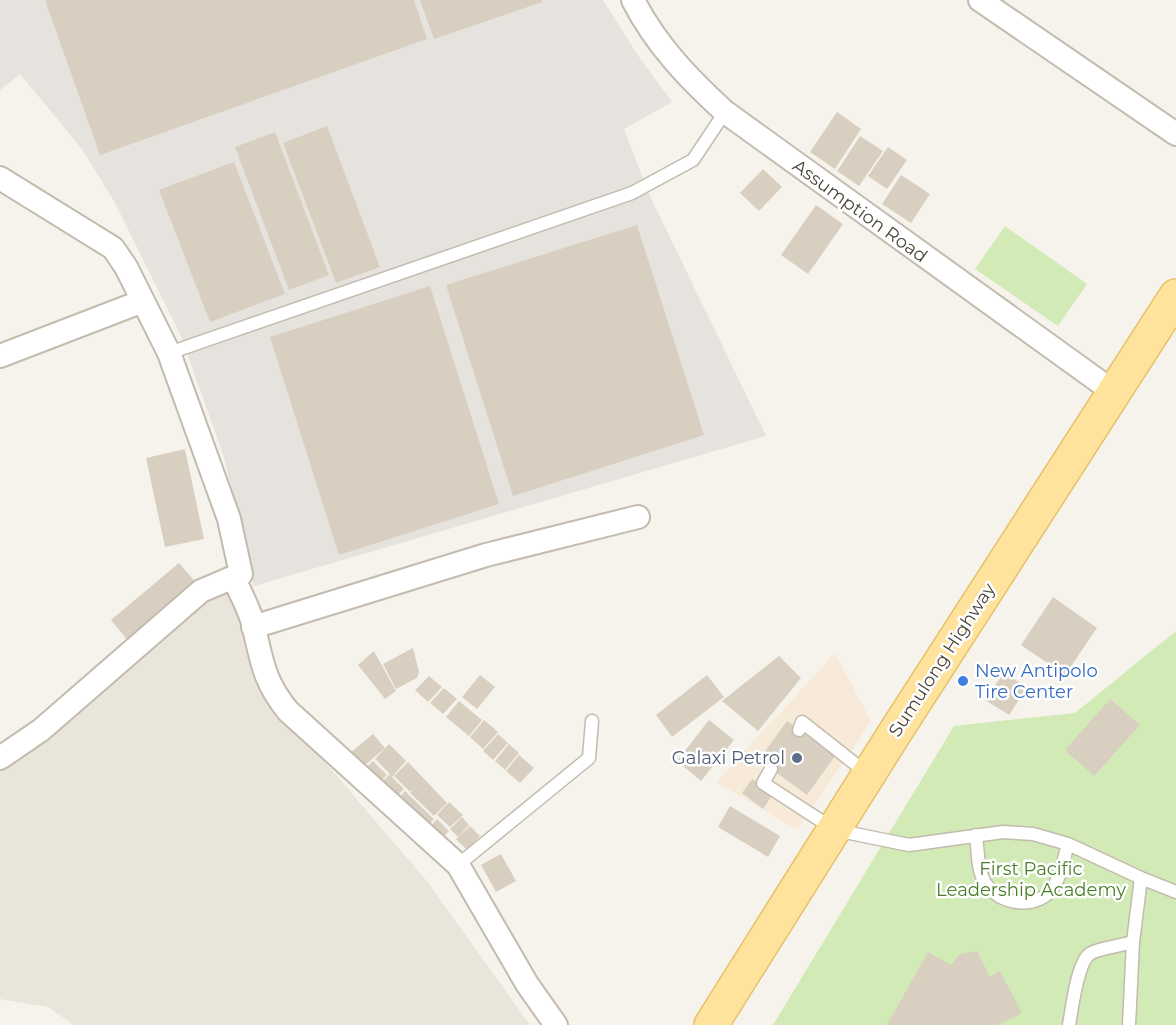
<svg xmlns="http://www.w3.org/2000/svg" width="1176" height="1025" font-family="Montserrat,sans-serif">
  <style>
    .residential { fill: #eae5da }
    .commercial { fill: #f7ead8 }
    .industrial { fill: #e6e2dd }
    .green { fill: #d2eab5 }
    .building { fill: #d8cfc1 }
    .lines { fill: none; stroke-linecap: round; stroke-linejoin: round }
    .lane-casing { stroke: #c2bbae; stroke-width: 15 }
    .street-casing { stroke: #c2bbae; stroke-width: 26 }
    .primary-casing { stroke: #e6c16a; stroke-width: 36 }
    .lane { stroke: #fff; stroke-width: 12 }
    .street { stroke: #fff; stroke-width: 22 }
    .primary { stroke: #ffe39c; stroke-width: 33 }
    .shop-dot { fill: #3f7fe0; stroke: #fff; stroke-width: 2 }
    .service-dot { fill: #5c6f8a; stroke: #fff; stroke-width: 2 }
    .labels { text-anchor: middle; dominant-baseline: central; stroke-width: 5; stroke-linejoin: round; paint-order: stroke }
    .street-label { font-size: 18px; fill: #4b4439; stroke: #fff }
    .shop-label { font-size: 18px; fill: #366cbe; stroke: #fff; text-anchor: start }
    .service-label { font-size: 18px; fill: #4e5e75; stroke: #fff; text-anchor: end }
    .park-label { font-size: 18px; fill: #4a7f2a; stroke: #fff }
  </style>
  <rect width="100%" height="100%" fill="#f6f3ec"/>
  <path class="residential" d="M 235,581 L 270,698 L 426,880 L 530,1025 L 74,1025 L 48,1007 L 0,999 L 0,762 L 203,595 Z"/>
  <path class="commercial" d="M 835,653 L 871,721 L 798,830 L 716,782 Z"/>
  <path class="industrial" d="M 0,0 L 603,0 L 639,57 L 672,102 L 624,129 L 649,194 L 766,436 L 254,586 L 224,457 L 180,334 L 114,201 L 82,149 L 20,74 L 0,90 Z"/>
  <path class="green" d="M 1005,226 L 1087,284 L 1058,326 L 975,269 Z
    M 1176,631 L 1176,1025 L 773,1025 L 954,726 L 1075,713 Z"/>
  <path class="building" d="M 45,0 L 414,0 L 427,39 L 100,155 Z
    M 420,0 L 541,0 L 542,2 L 434,39 Z
    M 837,112 L 861,129 L 835,169 L 810,152 Z
    M 327,126 L 380,267 L 336,283 L 283,143 Z
    M 275,132 L 329,275 L 289,290 L 235,147 Z
    M 860,136 L 883,151 L 859,186 L 837,171 Z
    M 888,147 L 907,160 L 887,189 L 868,176 Z
    M 234,162 L 285,294 L 210,322 L 159,190 Z
    M 763,169 L 782,187 L 759,211 L 740,193 Z
    M 901,175 L 930,194 L 911,223 L 882,204 Z
    M 816,205 L 843,224 L 808,274 L 781,255 Z
    M 637,225 L 704,435 L 513,496 L 446,285 Z
    M 430,286 L 499,504 L 339,555 L 270,337 Z
    M 185,449 L 204,539 L 165,547 L 146,458 Z
    M 179,563 L 198,585 L 129,642 L 111,620 Z
    M 1053,597 L 1097,628 L 1065,675 L 1021,645 Z
    M 413,648 L 419,672 L 417,678 L 396,689 L 383,664 Z
    M 374,651 L 396,691 L 385,699 L 358,665 Z
    M 779,656 L 801,678 L 758,731 L 722,701 Z
    M 1004,672 L 1027,688 L 1009,715 L 985,700 Z
    M 480,675 L 495,687 L 477,709 L 462,697 Z
    M 707,675 L 724,697 L 672,737 L 656,715 Z
    M 429,676 L 442,687 L 428,702 L 415,690 Z
    M 444,688 L 457,699 L 443,714 L 430,703 Z
    M 1110,699 L 1140,725 L 1094,776 L 1065,750 Z
    M 459,701 L 482,720 L 469,736 L 446,717 Z
    M 484,720 L 498,732 L 483,749 L 470,737 Z
    M 709,720 L 734,740 L 701,781 L 677,761 Z
    M 787,721 L 835,756 L 807,795 L 759,760 Z
    M 373,734 L 385,748 L 357,772 L 345,757 Z
    M 498,734 L 508,743 L 493,760 L 483,751 Z
    M 389,744 L 406,761 L 392,777 L 404,789 L 388,805 L 373,791 L 390,774 L 375,759 Z
    M 509,744 L 519,753 L 505,770 L 495,761 Z
    M 519,755 L 534,768 L 520,783 L 506,771 Z
    M 373,761 L 387,775 L 376,786 L 362,772 Z
    M 408,762 L 447,803 L 434,816 L 410,793 L 417,785 L 410,792 L 394,776 Z
    M 752,779 L 773,794 L 763,809 L 742,793 Z
    M 405,791 L 434,819 L 420,834 L 391,806 Z
    M 449,802 L 463,815 L 450,827 L 437,815 Z
    M 730,806 L 780,836 L 768,857 L 718,827 Z
    M 462,817 L 469,825 L 458,837 L 450,829 Z
    M 437,819 L 449,831 L 434,847 L 422,835 Z
    M 470,826 L 480,836 L 467,850 L 456,839 Z
    M 501,854 L 516,881 L 496,892 L 481,865 Z
    M 977,951 L 990,977 L 1000,971 L 1022,1013 L 998,1025 L 887,1025 L 928,952 L 951,965 L 960,954 Z"/>
  <g class="lines">
    <defs>
      <path id="lane" d="M 169,353 L 632,193 L 693,160 L 725,112
        M 799,730 L 802,722 L 868,774
        M 771,769 L 763,783 L 835,830 L 909,845 L 1003,832 L 1033,834 L 1068,844 L 1141,878 L 1133,942 L 1129,1025
        M 976,835 C 978,850 977,868 984,881 C 998,906 1041,912 1055,884 C 1062,873 1064,857 1068,844
        M 458,865 L 589,758 L 592,721
        M 1141,878 L 1176,892
        M 1069,1025 C 1072,1009 1077,961 1091,953 C 1103,947 1120,946 1133,942"/>
      <path id="street" d="M 633,0 C 656,45 688,78 725,112 L 1115,393
        M 980,0 L 1176,134
        M 0,178 L 113,248 L 126,267 L 169,353 L 229,519 L 241,574 L 235,581 C 241,594 248,607 252,620 C 262,659 262,679 288,711 L 458,865 L 527,984 L 556,1025
        M 0,356 L 143,301
        M 253,627 L 486,555 L 638,517
        M 0,758 L 41,730 L 201,591 L 241,574"/>
      <path id="primary" d="M 711,1025 L 894,734 L 1176,296"/>
    </defs>
    <use href="#lane" class="lane-casing"/>
    <use href="#street" class="street-casing"/>
    <use href="#primary" class="primary-casing"/>
    <use href="#lane" class="lane"/>
    <use href="#street" class="street"/>
    <use href="#primary" class="primary"/>
  </g>
  <circle class="shop-dot" cx="963" cy="681" r="6"/>
  <circle class="service-dot" cx="797" cy="758" r="6"/>
  <g class="labels">
    <g class="street-label">
      <text transform="translate(860 211) rotate(36)">Assumption Road</text>
      <text transform="translate(942 660) rotate(-57)">Sumulong Highway</text>
    </g>
    <g class="shop-label">
      <text x="975" y="671">New Antipolo<tspan x="975" dy="21">Tire Center</tspan></text>
    </g>
    <g class="service-label">
      <text x="785" y="758">Galaxi Petrol</text>
    </g>
    <g class="park-label">
      <text x="1031" y="869">First Pacific<tspan x="1031" dy="21">Leadership Academy</tspan></text>
    </g>
  </g>
</svg>
